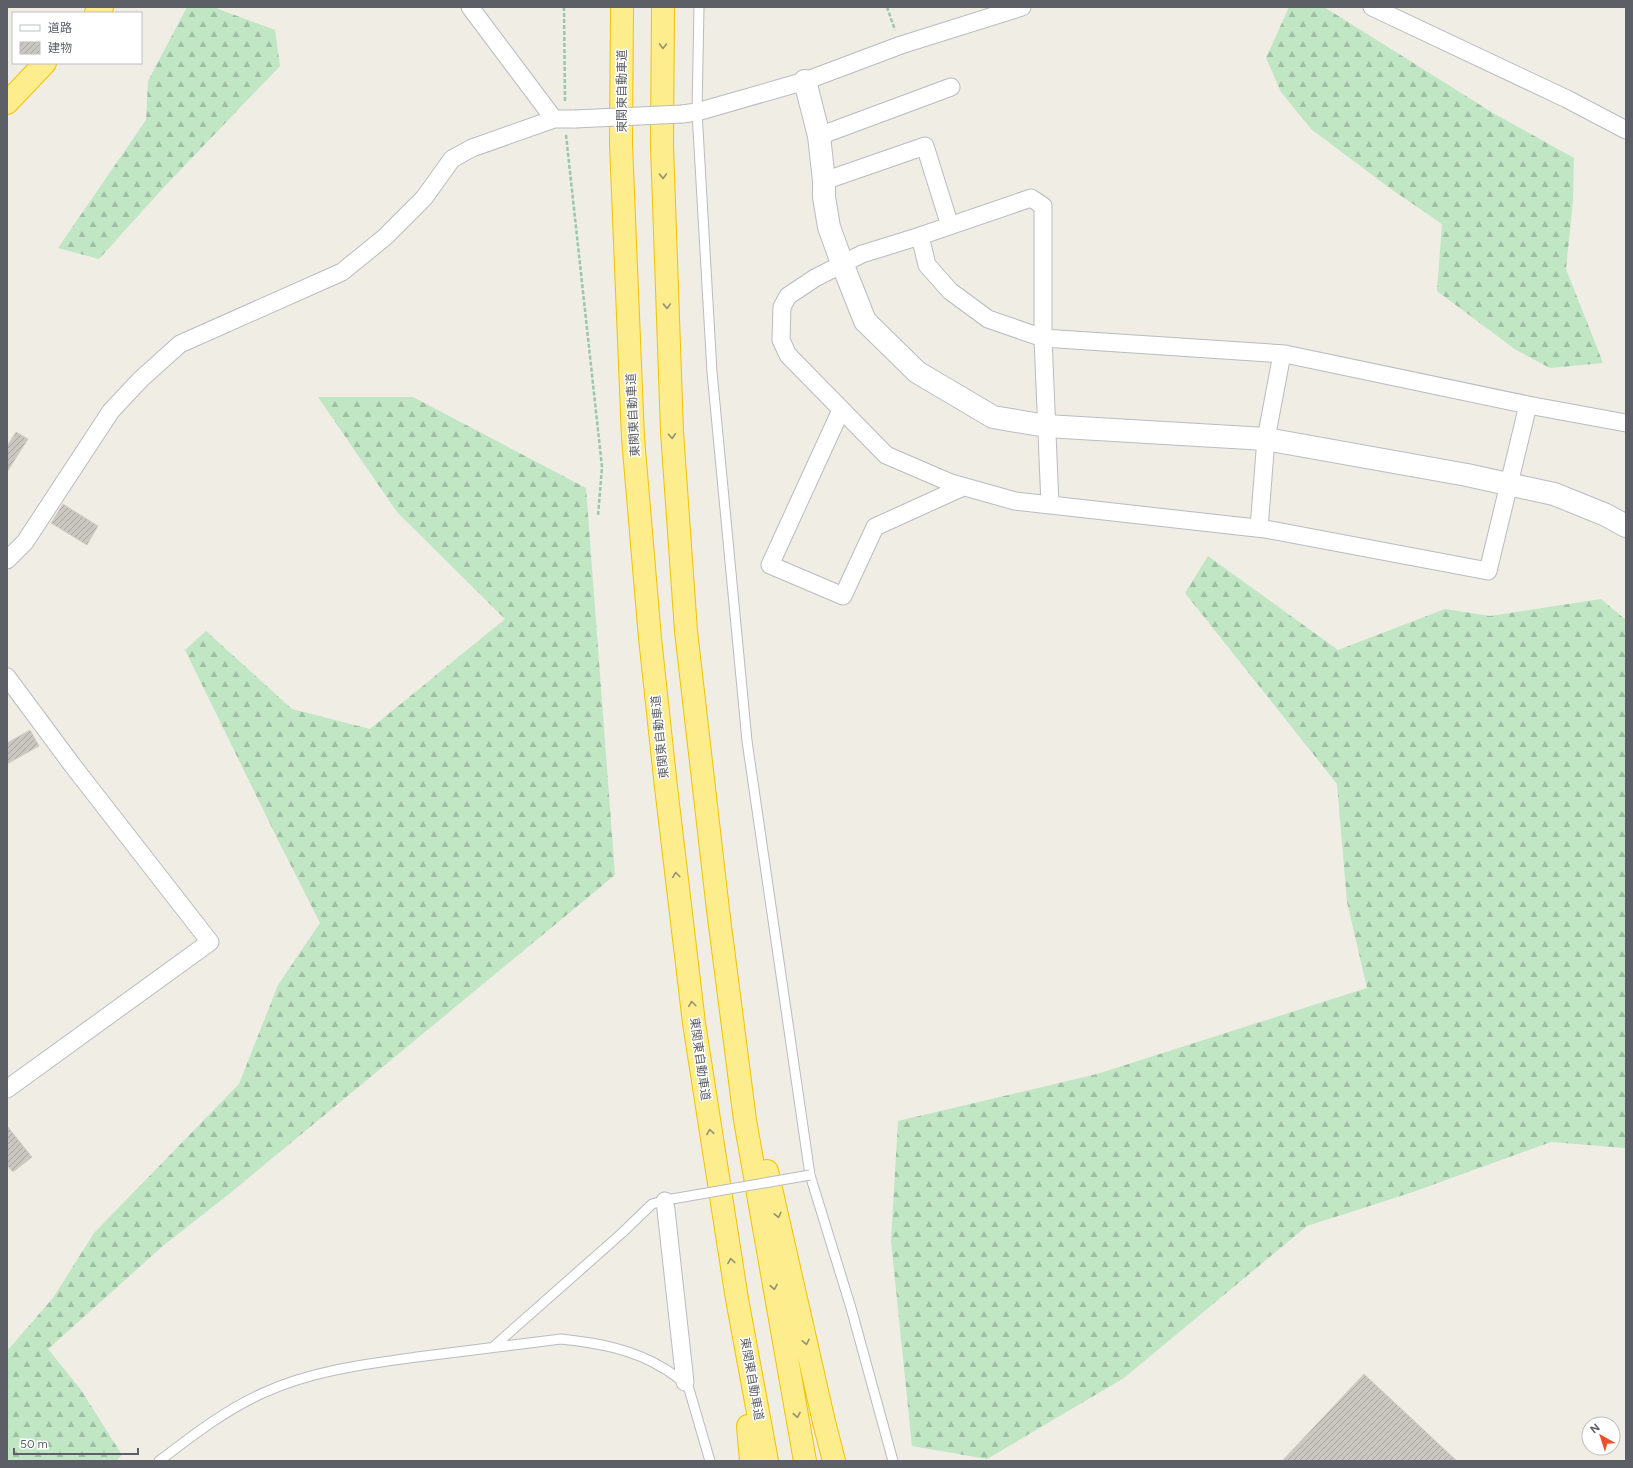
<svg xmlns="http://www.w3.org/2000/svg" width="1633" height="1468" font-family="Figtree,'Noto Sans JP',sans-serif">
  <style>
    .forest { fill: url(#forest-firs) }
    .building { fill: url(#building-hatch); stroke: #d3d0c2 }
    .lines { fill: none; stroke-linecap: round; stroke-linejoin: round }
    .lane-casing { stroke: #b9bbc0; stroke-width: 11 }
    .street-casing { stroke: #b9bbc0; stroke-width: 19 }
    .secondary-casing { stroke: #b9bcc2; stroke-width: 24 }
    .highway-casing { stroke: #f2c200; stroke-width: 24 }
    .path { stroke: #99c7ac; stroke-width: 2.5; stroke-dasharray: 4 2; stroke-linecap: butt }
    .lane { stroke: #fff; stroke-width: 9 }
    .street { stroke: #fff; stroke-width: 17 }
    .secondary { stroke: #fff; stroke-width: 22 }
    .highway { stroke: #fded8c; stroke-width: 22 }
    .lane-bridge-casing { stroke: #b9bbc0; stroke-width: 11; stroke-linecap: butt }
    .street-bridge-casing { stroke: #b9bbc0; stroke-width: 19; stroke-linecap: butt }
    .lane-bridge { stroke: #fff; stroke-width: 9 }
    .street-bridge { stroke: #fff; stroke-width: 17 }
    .oneway { stroke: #949173 }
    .labels { text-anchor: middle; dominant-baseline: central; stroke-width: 3; stroke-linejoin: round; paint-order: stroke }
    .street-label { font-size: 12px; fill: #5c5f65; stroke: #fff }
  </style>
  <defs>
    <pattern id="forest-firs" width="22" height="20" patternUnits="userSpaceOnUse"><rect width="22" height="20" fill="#c0e6c4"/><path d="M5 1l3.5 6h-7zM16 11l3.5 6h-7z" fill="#9fbea3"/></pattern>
    <pattern id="building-hatch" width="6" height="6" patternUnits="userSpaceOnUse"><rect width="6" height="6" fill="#cac7c1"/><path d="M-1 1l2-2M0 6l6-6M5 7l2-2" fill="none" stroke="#a7a5a0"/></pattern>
  </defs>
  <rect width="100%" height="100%" fill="#efede4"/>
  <path class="forest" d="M 187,7 L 213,7 L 275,30 L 280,66 L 165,186 L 99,259 L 58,248 L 146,120 L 148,81 Z
    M 1289,7 L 1324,7 L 1493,113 L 1574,158 L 1573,201 L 1566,269 L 1603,363 L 1550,368 L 1516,350 L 1437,291 L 1442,224 L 1391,189 L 1311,129 L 1281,92 L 1266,58 Z
    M 318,397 L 413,397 L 586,488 L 615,875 L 229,1194 L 164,1245 L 48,1349 L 81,1390 L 122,1455 L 116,1461 L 7,1461 L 7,1351 L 53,1298 L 94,1233 L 239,1084 L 278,985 L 320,923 L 280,844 L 185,650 L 206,631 L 292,709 L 370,729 L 505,619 L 397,512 Z
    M 1208,556 L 1338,650 L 1445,609 L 1490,616 L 1601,599 L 1626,620 L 1626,1148 L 1551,1142 L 1410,1193 L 1307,1226 L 1124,1378 L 987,1459 L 912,1446 L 891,1241 L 898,1121 L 1097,1074 L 1367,988 L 1347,902 L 1337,784 L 1185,593 Z"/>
  <path class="building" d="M 16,432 L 28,439 L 7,472 L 7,446 Z
    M 63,504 L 98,526 L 87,545 L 51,523 Z
    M 30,730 L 39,746 L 7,764 L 7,743 Z
    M 7,1126 L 32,1157 L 13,1172 L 7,1165 Z
    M 1364,1374 L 1457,1461 L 1282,1461 Z"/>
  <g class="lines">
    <defs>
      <path id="lane" d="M 699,7 L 697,112 L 712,372 L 747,741 L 810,1175 L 851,1308 L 893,1461
        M 493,1347 L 622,1233 L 652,1204 L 667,1200
        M 159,1461 C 192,1436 225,1410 263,1393 C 311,1371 365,1364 417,1357 C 465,1351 513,1345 561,1339 C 598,1343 633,1349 665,1369 C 674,1375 683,1380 689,1389 L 710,1461"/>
      <path id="street" d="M 470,7 L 554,119
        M 1372,7 L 1567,99 L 1626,130
        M 682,114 L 697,112 L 805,81 L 901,45 L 1022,7
        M 819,136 L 951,87
        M 824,181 L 925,146 L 950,226
        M 920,236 L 927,265 L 950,291 L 988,319 L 1043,338 L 1285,354 L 1528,405 L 1626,423
        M 841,410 L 770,565 L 843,596 L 875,527 L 963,487
        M 1050,505 L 1043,338 L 1043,206 L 1031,198 L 920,236 L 862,254 L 815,278 L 788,296 L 782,307 L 781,340 L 788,355 L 886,455 L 951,483 L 1015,501 L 1265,529 L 1488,571 L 1528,405
        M 1259,528 L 1266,439 L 1282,354
        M 7,560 L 25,542 L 111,411 L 141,379 L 180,344 L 342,272 L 385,237 L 424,198 L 452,159 L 472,148 L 554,119 L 575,119
        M 7,677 L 73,766 L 210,942 L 7,1089
        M 665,1201 L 685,1382"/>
      <path id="secondary" d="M 805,81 L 819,136 L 824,181 L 824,197 L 829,227 L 842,263 L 865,321 L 917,372 L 993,417 L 1046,426 L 1266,439 L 1467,475 L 1554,494 L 1606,515 L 1626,526"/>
      <path id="highway" d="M 622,7 L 621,144 L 633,438 L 650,638 L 666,787 L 694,1023 L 737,1299 L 767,1461
        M 663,7 L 662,146 L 672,432 L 686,631 L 718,910 L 745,1120 L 805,1461
        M 96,13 L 102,7
        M 7,103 L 45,63
        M 767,1171 L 824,1422 L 834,1461
        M 748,1426 L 751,1461"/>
    </defs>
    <use href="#lane" class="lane-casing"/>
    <use href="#street" class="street-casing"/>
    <use href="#secondary" class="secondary-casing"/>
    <use href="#highway" class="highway-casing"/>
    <path class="path" d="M 564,7 L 565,102
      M 887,7 L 895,30
      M 566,135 L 602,467 L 598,516"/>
    <use href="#lane" class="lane"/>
    <use href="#street" class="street"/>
    <use href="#secondary" class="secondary"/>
    <use href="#highway" class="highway"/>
    <defs>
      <path id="lane-bridge" d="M 672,1199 L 810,1175"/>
      <path id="street-bridge" d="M 575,119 L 682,114"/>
    </defs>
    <use href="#lane-bridge" class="lane-bridge-casing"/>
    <use href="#street-bridge" class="street-bridge-casing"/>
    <use href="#lane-bridge" class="lane-bridge"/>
    <use href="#street-bridge" class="street-bridge"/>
  </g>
  <defs><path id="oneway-chevron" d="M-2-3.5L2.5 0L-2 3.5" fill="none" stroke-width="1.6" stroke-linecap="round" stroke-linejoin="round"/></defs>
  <g class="oneway">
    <use href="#oneway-chevron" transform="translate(663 46) rotate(91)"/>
    <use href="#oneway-chevron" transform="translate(663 176) rotate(88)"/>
    <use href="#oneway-chevron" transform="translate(667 306) rotate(88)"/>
    <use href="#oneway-chevron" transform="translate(672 436) rotate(86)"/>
    <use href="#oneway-chevron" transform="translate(676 875) rotate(-97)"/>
    <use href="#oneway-chevron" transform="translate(692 1004) rotate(-97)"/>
    <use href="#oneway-chevron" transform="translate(710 1132) rotate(-99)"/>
    <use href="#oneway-chevron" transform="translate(778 1215) rotate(77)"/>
    <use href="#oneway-chevron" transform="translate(731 1261) rotate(-99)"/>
    <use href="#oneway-chevron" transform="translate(774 1287) rotate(80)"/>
    <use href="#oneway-chevron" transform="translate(806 1342) rotate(78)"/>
    <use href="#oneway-chevron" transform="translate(797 1415) rotate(80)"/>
  </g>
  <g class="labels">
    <g class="street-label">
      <text transform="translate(622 91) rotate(-90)">東関東自動車道</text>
      <text transform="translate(633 415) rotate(-93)">東関東自動車道</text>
      <text transform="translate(660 737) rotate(-96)">東関東自動車道</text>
      <text transform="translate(700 1059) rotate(82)">東関東自動車道</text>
      <text transform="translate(752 1379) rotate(80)">東関東自動車道</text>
    </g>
  </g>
  <rect width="1633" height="1468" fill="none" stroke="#5c5f65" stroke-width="16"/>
  <rect x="12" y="12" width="130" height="52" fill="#ffffff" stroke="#bebfc1"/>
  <rect x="20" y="25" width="20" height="6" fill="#ffffff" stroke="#bebfc1"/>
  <text x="48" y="32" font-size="12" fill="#5c5f65">道路</text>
  <rect x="20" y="42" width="20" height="12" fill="url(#building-hatch)" stroke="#bebfc1"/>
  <text x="48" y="52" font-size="12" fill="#5c5f65">建物</text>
  <g transform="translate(1601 1436) rotate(321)"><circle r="19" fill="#ffffff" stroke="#bebfc1"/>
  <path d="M0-3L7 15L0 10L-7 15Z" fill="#ea522e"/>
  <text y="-6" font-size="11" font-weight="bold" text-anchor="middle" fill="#5c5f65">N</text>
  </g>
  <path d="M14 1448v6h124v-6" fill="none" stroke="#5c5f65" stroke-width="2"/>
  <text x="20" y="1448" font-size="12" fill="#5c5f65" stroke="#ffffff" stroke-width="3" paint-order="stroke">50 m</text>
</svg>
